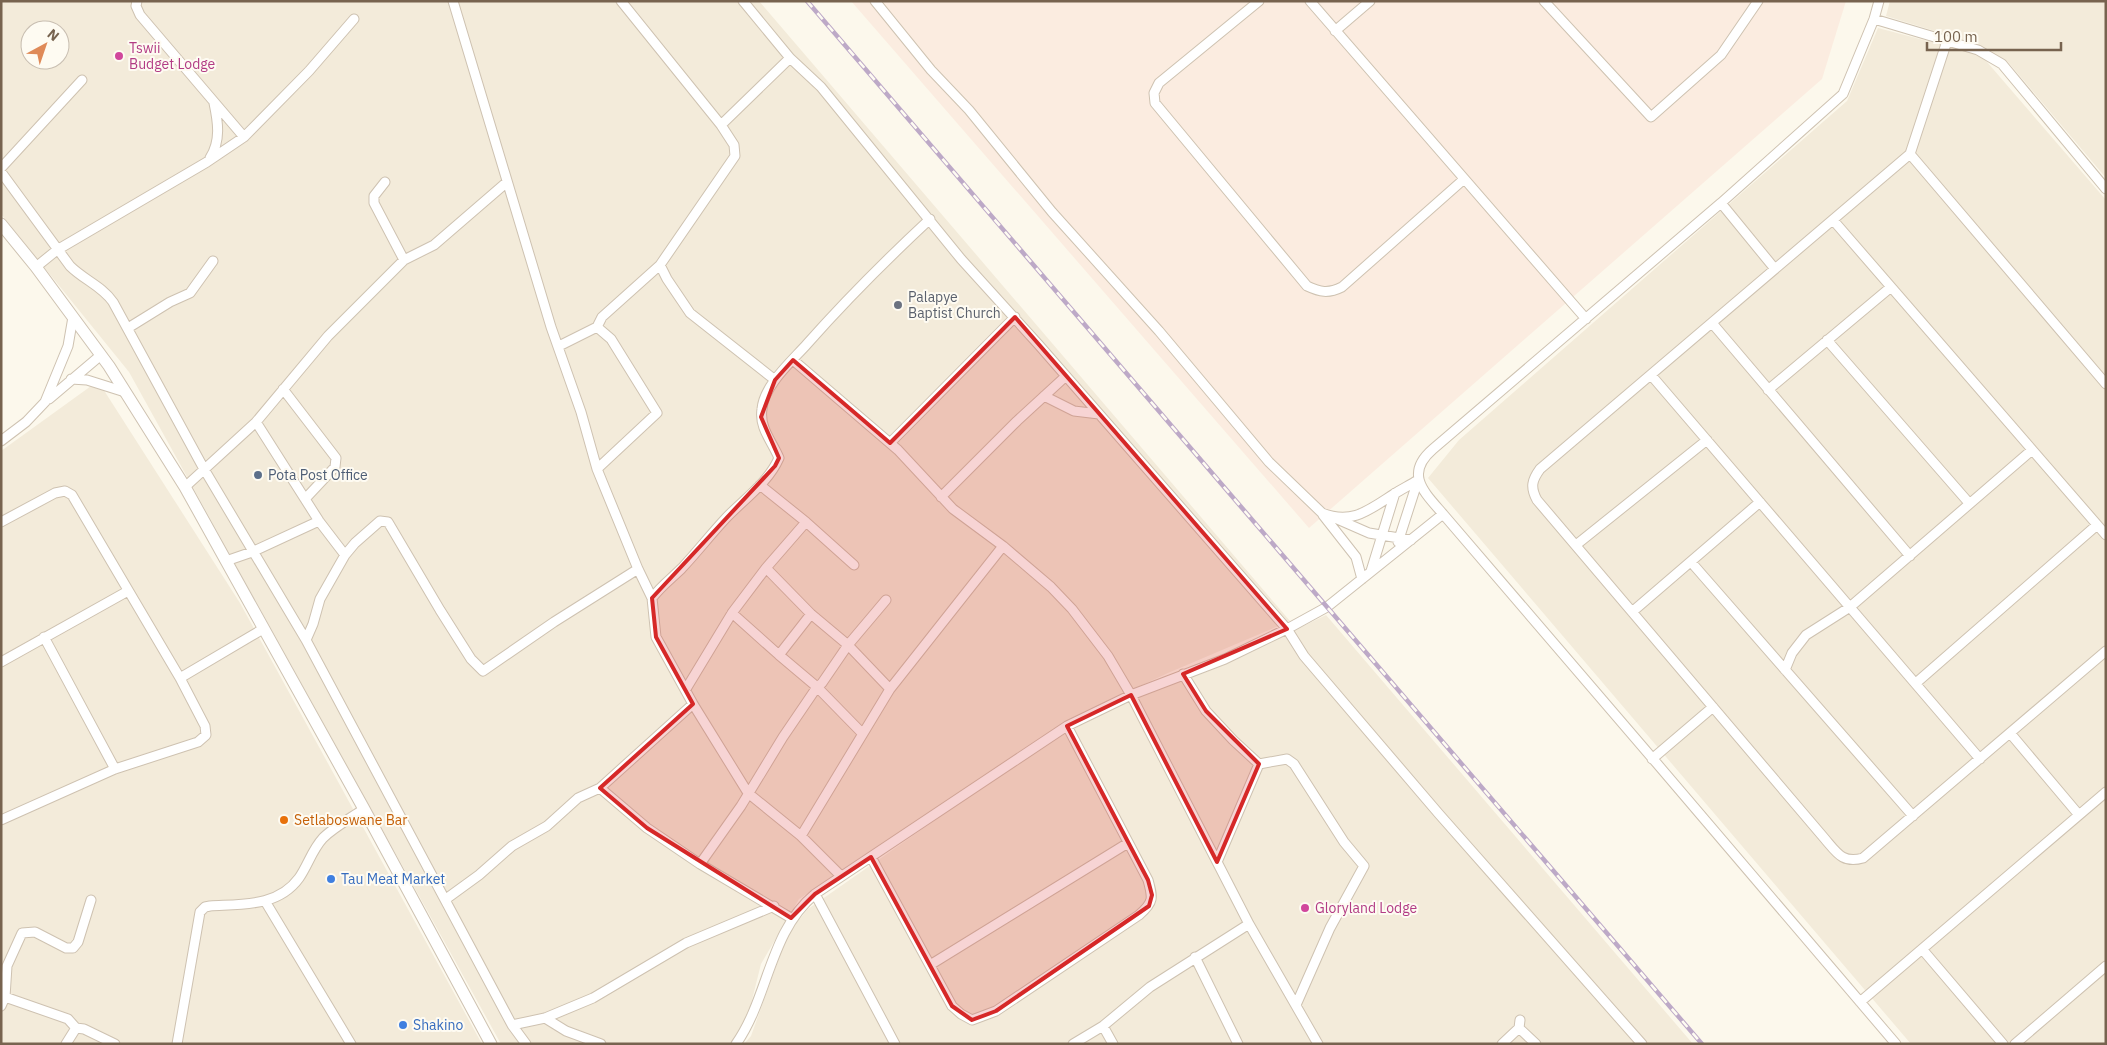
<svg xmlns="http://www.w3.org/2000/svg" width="2107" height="1045" font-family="'IBM Plex Sans',sans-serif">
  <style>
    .residential { fill: #f3ebda; fill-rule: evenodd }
    .commercial { fill: #fbece0 }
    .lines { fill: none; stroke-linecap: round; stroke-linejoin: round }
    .minor-casing { stroke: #cec2b1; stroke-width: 11 }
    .tertiary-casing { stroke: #cec2b1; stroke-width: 13 }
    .minor { stroke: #fff; stroke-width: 9 }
    .tertiary { stroke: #fff; stroke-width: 11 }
    .rail-casing { stroke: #bda9c7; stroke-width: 4.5 }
    .rail { stroke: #fefbf2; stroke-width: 2.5; stroke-dasharray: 8; stroke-linecap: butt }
    .marked { fill: #d62828; fill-opacity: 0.2; stroke: #d62828; stroke-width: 4; stroke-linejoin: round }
    .hotel-dot { fill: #d1479c; stroke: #fefbf2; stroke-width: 2 }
    .worship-dot { fill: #6b7280; stroke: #fefbf2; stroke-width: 2 }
    .service-dot { fill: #5c6f8a; stroke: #fefbf2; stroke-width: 2 }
    .food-dot { fill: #e8710a; stroke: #fefbf2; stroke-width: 2 }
    .shop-dot { fill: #3f7fe0; stroke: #fefbf2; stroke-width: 2 }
    .labels { text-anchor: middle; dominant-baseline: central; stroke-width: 4; stroke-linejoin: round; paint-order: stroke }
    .hotel-label { font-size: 14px; fill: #b23c85; stroke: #fefbf2; text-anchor: start }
    .worship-label { font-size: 14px; fill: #5b616d; stroke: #fefbf2; text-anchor: start }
    .service-label { font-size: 14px; fill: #4e5e75; stroke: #fefbf2; text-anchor: start }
    .food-label { font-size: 14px; fill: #c56008; stroke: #fefbf2; text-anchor: start }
    .shop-label { font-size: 14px; fill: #366cbe; stroke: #fefbf2; text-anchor: start }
  </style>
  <rect width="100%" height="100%" fill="#fcf8ec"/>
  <path class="residential" d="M 1,1 L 759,1 L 1290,621 L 1168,673 L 1080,714 L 799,899 L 761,964 L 741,1044 L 501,1044 L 129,372 L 1,214 ZM 30,30 L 60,30 L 60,60 L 30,60 Z
    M 1890,1 L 2106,1 L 2106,178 L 2008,62 L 1977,44 L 1886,16 Z
    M 1878,28 L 1981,55 L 2106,200 L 2106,1044 L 1911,1044 L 1428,478 L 1459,440 L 1847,101 Z
    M 98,381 L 240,603 L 482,1044 L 1,1044 L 1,451 Z
    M 1326,615 L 1693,1044 L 744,1044 L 751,1036 L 788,933 L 808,909 L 1034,751 L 1113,707 L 1224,665 Z"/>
  <path class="commercial" d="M 851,1 L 1846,1 L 1822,79 L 1309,528 Z"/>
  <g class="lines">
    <defs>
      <path id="minor" d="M 137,1 L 136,6 L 140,15 L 244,137
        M 453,1 L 551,327 L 581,412 L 597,469 L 638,569 L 652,598 L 656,637 L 693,704 L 748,793 L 801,836 L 841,876
        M 743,1 L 790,58 L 821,87 L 961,259 L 1038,344 L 1287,629 L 1304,656 L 1439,814 L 1642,1044
        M 875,1 L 931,70 L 969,110 L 1052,212 L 1159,331 L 1269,462 L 1322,513 C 1352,525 1369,510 1394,494 C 1402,489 1410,485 1418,480
        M 1259,1 L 1159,83 L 1154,93 L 1155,103 L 1307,286 C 1320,292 1328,294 1342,287 L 1463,180
        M 1310,1 L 1586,319
        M 1544,1 L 1651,117 L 1721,55 L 1758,1
        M 1879,1 L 1874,19 L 1843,94 L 1721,203 L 1433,449 C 1404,474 1424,492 1443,514 C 1594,691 1746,866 1896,1044
        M 1874,19 L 1978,50 L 2002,64 L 2106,189
        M 1335,31 L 1370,1
        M 1947,41 L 1910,154 L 2106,384
        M 721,125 L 790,58
        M 1910,154 L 1540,469 C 1532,480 1530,487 1537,500 L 1825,839 C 1837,853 1843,864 1863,858 L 2106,651
        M 210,158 C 221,141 218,122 214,103
        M 1,168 L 82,80
        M 1,172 L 70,266 C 84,280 102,286 113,302 L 204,469 L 306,640 L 512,1025 L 526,1044
        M 385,182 L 374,196 L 374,203 L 404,260
        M 1721,203 L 1775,269
        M 1833,220 L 2106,535
        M 660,265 L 667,279 L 690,313 L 775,380
        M 36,267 L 57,250 L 207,162 L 244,137 L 309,71 L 354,19
        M 1712,323 L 1910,556
        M 597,327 L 611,339 L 657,413 L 597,469
        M 128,328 L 170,302 L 190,293 L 213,261
        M 1827,340 L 1969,503
        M 559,346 L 597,327 L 602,317 L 660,265 L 735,156 L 734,145 L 721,125 L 621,1
        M 793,360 L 898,450 L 953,509 L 1003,546 L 1051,587 L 1072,609 L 1108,656 L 1131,695 L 1249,924 L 1318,1044
        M 1651,375 L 1980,759
        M 71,379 L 87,380 L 125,392
        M 283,389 L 336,458 L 335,467 L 305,499
        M 1768,390 L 1891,287
        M 1044,396 L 1074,411 L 1099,414
        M 49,399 L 101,355
        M 256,422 L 319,521 L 345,555 L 355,543 L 380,521 L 388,522 L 440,610 L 471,659 L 483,671 L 554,622 L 638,569
        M 1,441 L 26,422 L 45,402 L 68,346 L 73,317
        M 890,443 L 1015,317
        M 760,485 L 806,522 L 766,568 L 811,614 L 848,645 L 890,689
        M 185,487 L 256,422 L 328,336 L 404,260 L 434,245 L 507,182
        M 941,497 L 1017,421 L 1066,376
        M 1323,515 L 1356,557 L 1362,579
        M 1337,519 L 1369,533 L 1411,540
        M 1,522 L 55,493 L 65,491 L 72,495 L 180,678 L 205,726 L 206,735 L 198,742 L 115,769 L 1,820
        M 806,522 L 854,565
        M 1398,542 L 1418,480
        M 1576,545 L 1707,440
        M 226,561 L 252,552 L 319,521
        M 1691,562 L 1913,816
        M 1371,571 L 1395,493
        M 652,598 C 661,586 672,578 682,568 C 697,552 711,534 726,518 C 744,499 768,483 779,458 C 772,441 759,428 762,409 C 764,385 792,361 807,344 C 846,300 887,259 930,219
        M 1632,612 L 1760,502
        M 732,613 L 779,655
        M 811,614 L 779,655 L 817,687 L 862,733
        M 44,637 L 115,769
        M 306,640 L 313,624 L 320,599 L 345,555
        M 1,662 L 128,591
        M 1785,670 L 1792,653 L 1806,635 L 1850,607 L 2032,450
        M 1183,674 L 1206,711 L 1233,740 L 1259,764 L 1287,759 L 1294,764 L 1344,842 L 1364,866 L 1330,928 L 1296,1005
        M 180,678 L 263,629
        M 1916,683 L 2097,525
        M 686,689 L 732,613 L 766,568
        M 2010,733 L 2079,815
        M 1652,759 L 1713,707
        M 600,788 L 647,828 L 700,864 L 791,918
        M 801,836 L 890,689 L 1003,546
        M 871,857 L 952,1006 L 961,1014 L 972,1020 L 996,1011 L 1139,915 C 1154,902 1153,898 1148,880 L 1067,726
        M 1217,862 L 1259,764
        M 700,864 L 741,806 L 783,737 L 817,687 L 822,683 L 848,645 L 886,600
        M 815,894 L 895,1044
        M 446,899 L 479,875 L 512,846 L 547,826 L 578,798 L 600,788 L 693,704
        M 265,901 L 351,1044
        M 1922,949 L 2003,1044
        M 1195,957 L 1238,1044
        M 930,965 L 1128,843
        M 5,997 L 68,1019 L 76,1028
        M 1860,1002 L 2106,792
        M 1,1006 L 5,997 L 7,966 L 22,933 L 35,932 L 66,948 L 73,948 L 78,942 L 91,900
        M 545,1018 L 566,1031 L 601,1044
        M 512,1025 L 545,1018 L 593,998 L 686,943 L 774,906
        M 1103,1026 L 1113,1044
        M 1519,1028 L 1536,1044
        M 66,1044 L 76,1028 L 84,1029 L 115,1044
        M 177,1044 L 200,912 L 205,907 L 210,906 C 242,904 278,907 299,878 C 308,865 312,850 323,838 C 334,827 351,818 364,809
        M 736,1044 C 769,997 769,932 815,894 L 1067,726 L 1131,695 L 1225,659 L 1287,629 L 1327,607 L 1443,514
        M 1073,1044 L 1103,1026 L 1150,987 L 1249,924
        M 1502,1044 L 1519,1028 L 1520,1020
        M 2015,1044 L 2106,966"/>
      <path id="tertiary" d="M 1,224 L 36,267 L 109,366 L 185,487 L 364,809 L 491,1044"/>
    </defs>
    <use href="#minor" class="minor-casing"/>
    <use href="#tertiary" class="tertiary-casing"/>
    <use href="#minor" class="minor"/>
    <use href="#tertiary" class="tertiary"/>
    <defs>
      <path id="rail" d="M 807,1 L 1702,1044"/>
    </defs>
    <use href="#rail" class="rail-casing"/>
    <use href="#rail" class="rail"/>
  </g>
  <path class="marked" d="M 1015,317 L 1287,629 L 1183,674 L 1206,711 L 1259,764 L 1217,862 L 1131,695 L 1067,726 L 1148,880 L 1152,895 L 1149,906 L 996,1011 L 972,1020 L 952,1006 L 871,857 L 815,894 L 791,918 L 647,828 L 600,788 L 693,704 L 656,637 L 652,598 L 775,466 L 779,458 L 761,417 L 775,380 L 793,360 L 890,443 Z"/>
  <g class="hotel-dot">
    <circle cx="119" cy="56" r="5"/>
    <circle cx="1305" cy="908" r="5"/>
  </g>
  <circle class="worship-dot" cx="898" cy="305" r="5"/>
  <circle class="service-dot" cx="258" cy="475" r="5"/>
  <circle class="food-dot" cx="284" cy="820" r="5"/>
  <g class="shop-dot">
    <circle cx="331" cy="879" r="5"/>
    <circle cx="403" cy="1025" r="5"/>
  </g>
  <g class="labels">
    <g class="hotel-label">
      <text x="129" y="48">Tswii<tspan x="129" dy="16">Budget Lodge</tspan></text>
      <text x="1315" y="908">Gloryland Lodge</text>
    </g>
    <g class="worship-label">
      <text x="908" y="297">Palapye<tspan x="908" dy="16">Baptist Church</tspan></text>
    </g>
    <g class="service-label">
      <text x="268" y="475">Pota Post Office</text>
    </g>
    <g class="food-label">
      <text x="294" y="820">Setlaboswane Bar</text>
    </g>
    <g class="shop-label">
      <text x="341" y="879">Tau Meat Market</text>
      <text x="413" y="1025">Shakino</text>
    </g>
  </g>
  <rect width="2107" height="1045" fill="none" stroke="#77634f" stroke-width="5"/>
  <g transform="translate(45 45) rotate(40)"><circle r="24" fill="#fefbf2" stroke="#c8beb1"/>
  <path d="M0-4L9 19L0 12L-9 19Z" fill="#df8a58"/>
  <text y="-8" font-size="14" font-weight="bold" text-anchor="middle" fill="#77634f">N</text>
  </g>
  <path d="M1927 42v8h134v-8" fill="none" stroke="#77634f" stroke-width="2.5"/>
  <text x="1934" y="42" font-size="15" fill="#77634f" stroke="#fefbf2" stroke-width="4" paint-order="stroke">100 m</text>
</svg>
